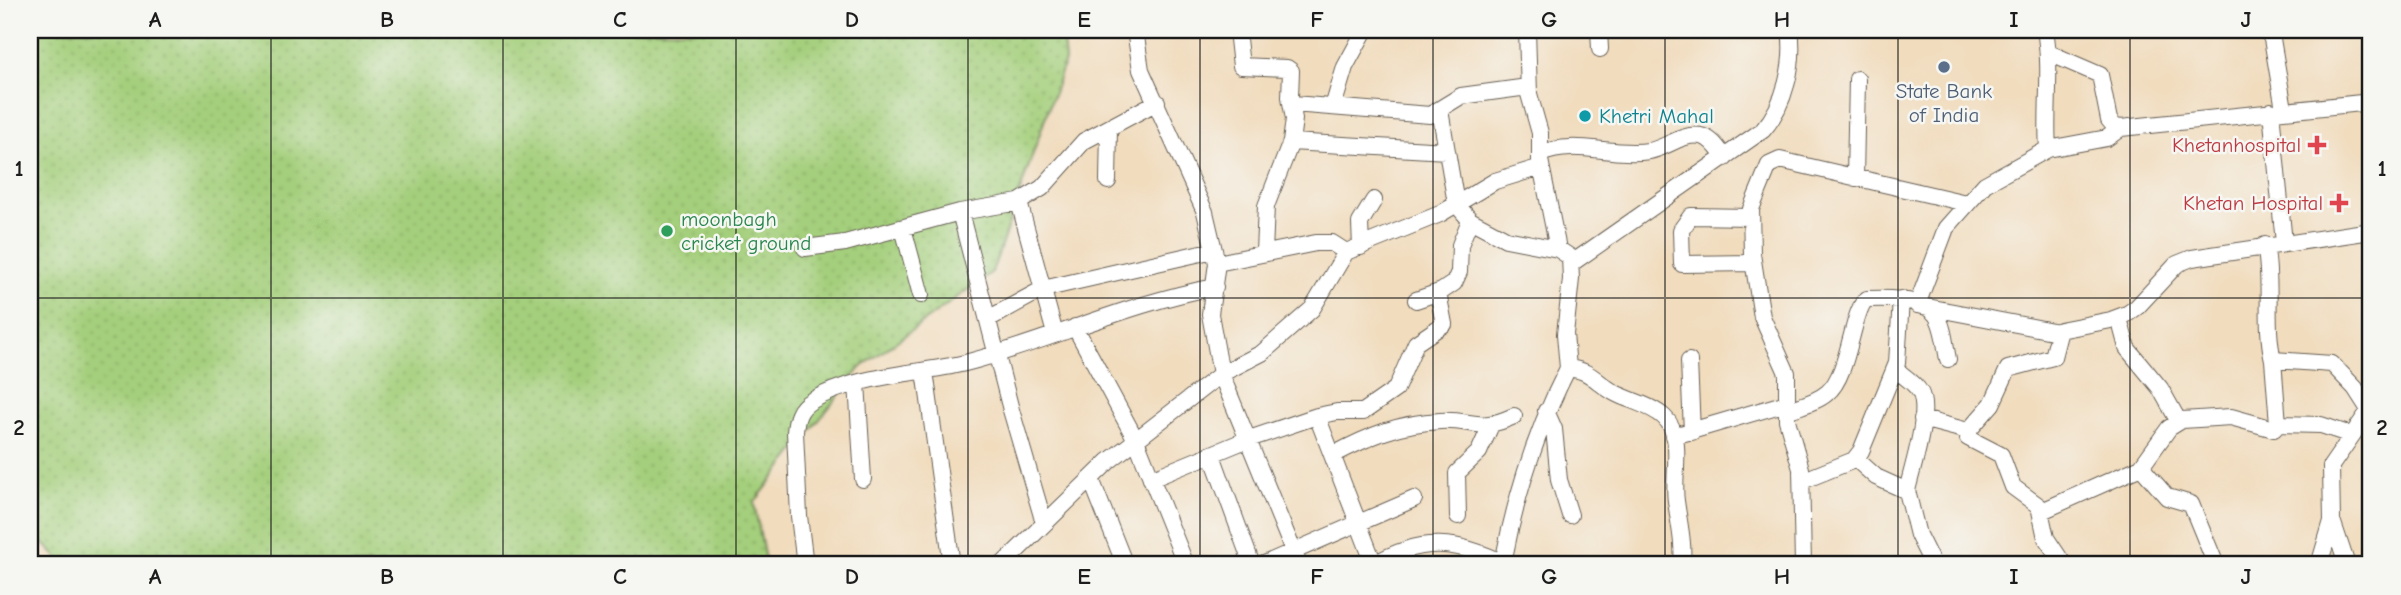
<svg xmlns="http://www.w3.org/2000/svg" width="2401" height="595" font-family="'Comic Neue',sans-serif">
  <style>
    .grass { fill: url(#grass-dots); stroke: #60764c; stroke-width: 2 }
    .lines { fill: none; stroke-linecap: round; stroke-linejoin: round }
    .minor-casing { stroke: #675f54; stroke-width: 18 }
    .minor { stroke: #fff; stroke-width: 16 }
    .grid { fill: none; stroke: #1c1c1c; stroke-width: 2; stroke-opacity: 0.55 }
    .service-dot { fill: #5c6f8a; stroke: #f6f6f2; stroke-width: 2.5 }
    .culture-dot { fill: #0f9aa8; stroke: #f6f6f2; stroke-width: 2.5 }
    .health-dot { fill: #e0444e; stroke: #f6f6f2; stroke-width: 2.5 }
    .leisure-dot { fill: #2e9e5b; stroke: #f6f6f2; stroke-width: 2.5 }
    .labels { text-anchor: middle; dominant-baseline: central; stroke-width: 5; stroke-linejoin: round; paint-order: stroke }
    .service-label { font-size: 21px; fill: #4e5e75; stroke: #f6f6f2 }
    .culture-label { font-size: 21px; fill: #0d838f; stroke: #f6f6f2; text-anchor: start }
    .health-label { font-size: 21px; fill: #be3a42; stroke: #f6f6f2; text-anchor: end }
    .leisure-label { font-size: 21px; fill: #27864d; stroke: #f6f6f2; text-anchor: start }
    .neatline { fill: none; stroke: #1c1c1c; stroke-width: 2.5 }
    .grid-label { font-size: 23px; text-anchor: middle; font-weight: bold; fill: #1c1c1c }
  </style>
  <defs>
    <pattern id="grass-dots" width="8" height="8" patternUnits="userSpaceOnUse" patternTransform="scale(1.75)"><rect width="8" height="8" fill="#a4cf7b"/><path d="M2 2h.1M6 6h.1" fill="none" stroke="#8db16a" stroke-width="1.8" stroke-linecap="round"/></pattern>
  </defs>
  <rect width="100%" height="100%" fill="#f6f6f2"/>
  <filter id="ink" filterUnits="userSpaceOnUse"><feTurbulence type="fractalNoise" baseFrequency=".0143" numOctaves="2"/><feDisplacementMap in="SourceGraphic" scale="14" xChannelSelector="R" yChannelSelector="G"/><feConvolveMatrix kernelMatrix="1 2 1 2 8 2 1 2 1" color-interpolation-filters="sRGB"/></filter>
  <filter id="wash" filterUnits="userSpaceOnUse"><feTurbulence type="fractalNoise" baseFrequency=".00686" numOctaves="4" result="noise"/><feDisplacementMap in="SourceGraphic" scale="28" xChannelSelector="R" yChannelSelector="G"/><feGaussianBlur stdDeviation="1.57" result="paint"/><feColorMatrix in="noise" values="0 0 0 0 0 0 0 0 0 0 0 0 0 0 0 0 0 1.4 0 .05"/><feComposite in="paint" operator="in"/></filter>
  <g filter="url(#wash)">
    <rect width="100%" height="100%" fill="#f1dcbd"/>
    <path class="grass" d="M 30,30 L 1062,30 L 1065,61 L 992,272 L 860,368 L 754,503 L 766,565 L 65,565 L 30,530 Z"/>
  </g>
  <g filter="url(#ink)">
    <g class="lines">
      <defs>
        <path id="minor" d="M 1135,30 L 1141,70 L 1205,212 L 1217,263 L 1210,314 L 1221,374 L 1299,565
          M 1237,30 L 1241,66 L 1287,68 L 1291,71 L 1290,97 L 1294,119 L 1291,142 L 1266,206 L 1264,252
          M 1527,30 L 1529,94 L 1540,133 L 1540,160 L 1558,249
          M 1599,30 L 1600,49
          M 2045,30 C 2052,69 2045,109 2048,149
          M 2267,30 L 2272,39 L 2284,109
          M 2049,53 L 2100,75 L 2109,120 L 2115,127 L 2121,128 L 2371,102
          M 1293,104 L 1430,115 L 1461,96 L 1528,87
          M 1333,107 L 1345,67 L 1365,30
          M 1440,110 L 1456,204 L 1470,220 L 1506,239 L 1558,249 L 1570,257 L 1571,279 L 1565,334 L 1568,368 C 1593,371 1595,382 1615,393 C 1630,401 1651,405 1664,417 C 1685,436 1672,476 1676,501 C 1679,524 1684,542 1682,565
          M 2271,111 L 2284,243
          M 1291,142 L 1447,151
          M 1540,154 C 1576,139 1612,157 1649,151 C 1667,148 1681,133 1701,136 C 1712,138 1719,150 1725,158
          M 1855,178 L 1857,79
          M 1108,181 L 1109,128
          M 1019,202 L 1055,334
          M 960,212 L 1011,410 L 1044,523
          M 1750,217 L 1691,216 L 1681,230 L 1682,264 L 1753,263
          M 903,228 L 921,295
          M 2265,245 C 2273,284 2264,322 2273,360 L 2332,364 L 2355,388 L 2371,413
          M 1361,247 L 1360,223 L 1374,200
          M 805,248 L 845,243 L 960,212 L 1019,202 L 1042,188 L 1084,141 L 1157,102
          M 1217,263 L 1316,243 L 1332,243 L 1346,252
          M 1572,263 L 1763,130 C 1785,105 1795,63 1790,30
          M 1416,300 L 1442,291 L 1454,283 L 1459,272 L 1460,245 L 1470,220
          M 2119,318 L 2127,348 L 2160,388 L 2179,422
          M 988,319 L 1043,289 L 1214,250
          M 1075,327 L 1136,440 L 1186,565
          M 2058,332 L 1917,305 L 1946,228 L 1985,184 L 2048,149 L 2107,138 L 2121,128
          M 2273,360 L 2278,424 L 2321,425 L 2351,435
          M 1689,361 L 1692,432
          M 1895,369 C 1903,376 1915,383 1920,392 C 1931,412 1912,468 1907,491
          M 925,371 L 952,565
          M 857,383 L 863,479
          M 1546,411 L 1554,429 L 1559,480 L 1570,515
          M 1787,411 C 1799,406 1817,402 1827,393 C 1850,375 1852,308 1867,299 C 1887,298 1923,298 1936,315 C 1944,326 1945,346 1948,359
          M 1317,416 L 1374,564
          M 1922,419 L 1968,431
          M 1674,436 L 1787,403
          M 1212,455 L 1252,565
          M 1333,455 C 1369,436 1399,423 1440,421 C 1474,419 1477,433 1514,416
          M 1856,459 L 1876,477 L 1907,491 L 1918,535 L 1933,565
          M 2141,467 L 2167,497 L 2191,504 L 2216,565
          M 1091,479 L 1125,565
          M 1151,479 L 1246,440 L 1317,416 L 1337,412 L 1363,412 L 1396,389 L 1416,343 L 1444,324 L 1438,293
          M 1802,481 L 1854,460 L 1861,451 L 1897,363 L 1901,299
          M 2042,511 L 2141,467 L 2169,428 L 2182,420 L 2231,417 L 2274,429 L 2278,424
          M 1458,516 L 1457,473 L 1479,452 L 1491,425
          M 2333,523 L 2347,565
          M 1503,563 C 1516,494 1536,431 1568,368
          M 805,565 L 799,516 L 795,432 C 796,419 799,408 811,401 C 858,374 915,375 965,363 C 1050,341 1128,303 1215,287
          M 1002,565 L 1109,461 L 1221,374 L 1262,353 L 1312,309 L 1346,252 L 1440,214 L 1495,181 L 1541,167
          M 1262,565 L 1414,499
          M 1373,565 C 1421,536 1458,540 1507,565
          M 1803,565 L 1801,469 L 1787,420 L 1787,373 L 1762,317 L 1752,254 L 1751,209 L 1769,165 L 1780,160 L 1966,203
          M 2064,565 L 2046,538 L 2039,506 L 2013,487 L 2001,455 L 1968,438 L 1970,429 L 1992,404 L 2008,369 L 2053,357 L 2060,330 L 2111,320 L 2127,314 L 2137,307 L 2177,264 L 2192,258 L 2371,231
          M 2319,565 L 2332,521 L 2331,466 L 2371,408"/>
      </defs>
      <use href="#minor" class="minor-casing"/>
      <use href="#minor" class="minor"/>
    </g>
  </g>
  <path class="grid" d="M 271,30 L 271,565M 503,30 L 503,565M 736,30 L 736,565M 968,30 L 968,565M 1200,30 L 1200,565M 1433,30 L 1433,565M 1665,30 L 1665,565M 1898,30 L 1898,565M 2130,30 L 2130,565M 30,298 L 2371,298"/>
  <circle class="service-dot" cx="1944" cy="67" r="7"/>
  <circle class="culture-dot" cx="1585" cy="116" r="7"/>
  <g class="health-dot">
    <path d="M2313.5 134.5h7v7h7v7h-7v7h-7v-7h-7v-7h7z"/>
    <path d="M2335.5 192.5h7v7h7v7h-7v7h-7v-7h-7v-7h7z"/>
  </g>
  <circle class="leisure-dot" cx="667" cy="231" r="7"/>
  <g class="labels">
    <g class="service-label">
      <text x="1944" y="91">State Bank<tspan x="1944" dy="24">of India</tspan></text>
    </g>
    <g class="culture-label">
      <text x="1599" y="116">Khetri Mahal</text>
    </g>
    <g class="health-label">
      <text x="2301" y="145">Khetanhospital</text>
      <text x="2323" y="203">Khetan Hospital</text>
    </g>
    <g class="leisure-label">
      <text x="681" y="219">moonbagh<tspan x="681" dy="24">cricket ground</tspan></text>
    </g>
  </g>
  <rect width="2401" height="595" fill="none" stroke="#f6f6f2" stroke-width="77"/>
  <rect x="38" y="38" width="2324" height="518" class="neatline"/>
  <g class="grid-label">
    <text x="155" y="27">A</text>
    <text x="387" y="27">B</text>
    <text x="620" y="27">C</text>
    <text x="852" y="27">D</text>
    <text x="1084" y="27">E</text>
    <text x="1317" y="27">F</text>
    <text x="1549" y="27">G</text>
    <text x="1782" y="27">H</text>
    <text x="2014" y="27">I</text>
    <text x="2246" y="27">J</text>
    <text x="19" y="176">1</text>
    <text x="2382" y="176">1</text>
    <text x="19" y="435">2</text>
    <text x="2382" y="435">2</text>
    <text x="155" y="584">A</text>
    <text x="387" y="584">B</text>
    <text x="620" y="584">C</text>
    <text x="852" y="584">D</text>
    <text x="1084" y="584">E</text>
    <text x="1317" y="584">F</text>
    <text x="1549" y="584">G</text>
    <text x="1782" y="584">H</text>
    <text x="2014" y="584">I</text>
    <text x="2246" y="584">J</text>
  </g>
</svg>
